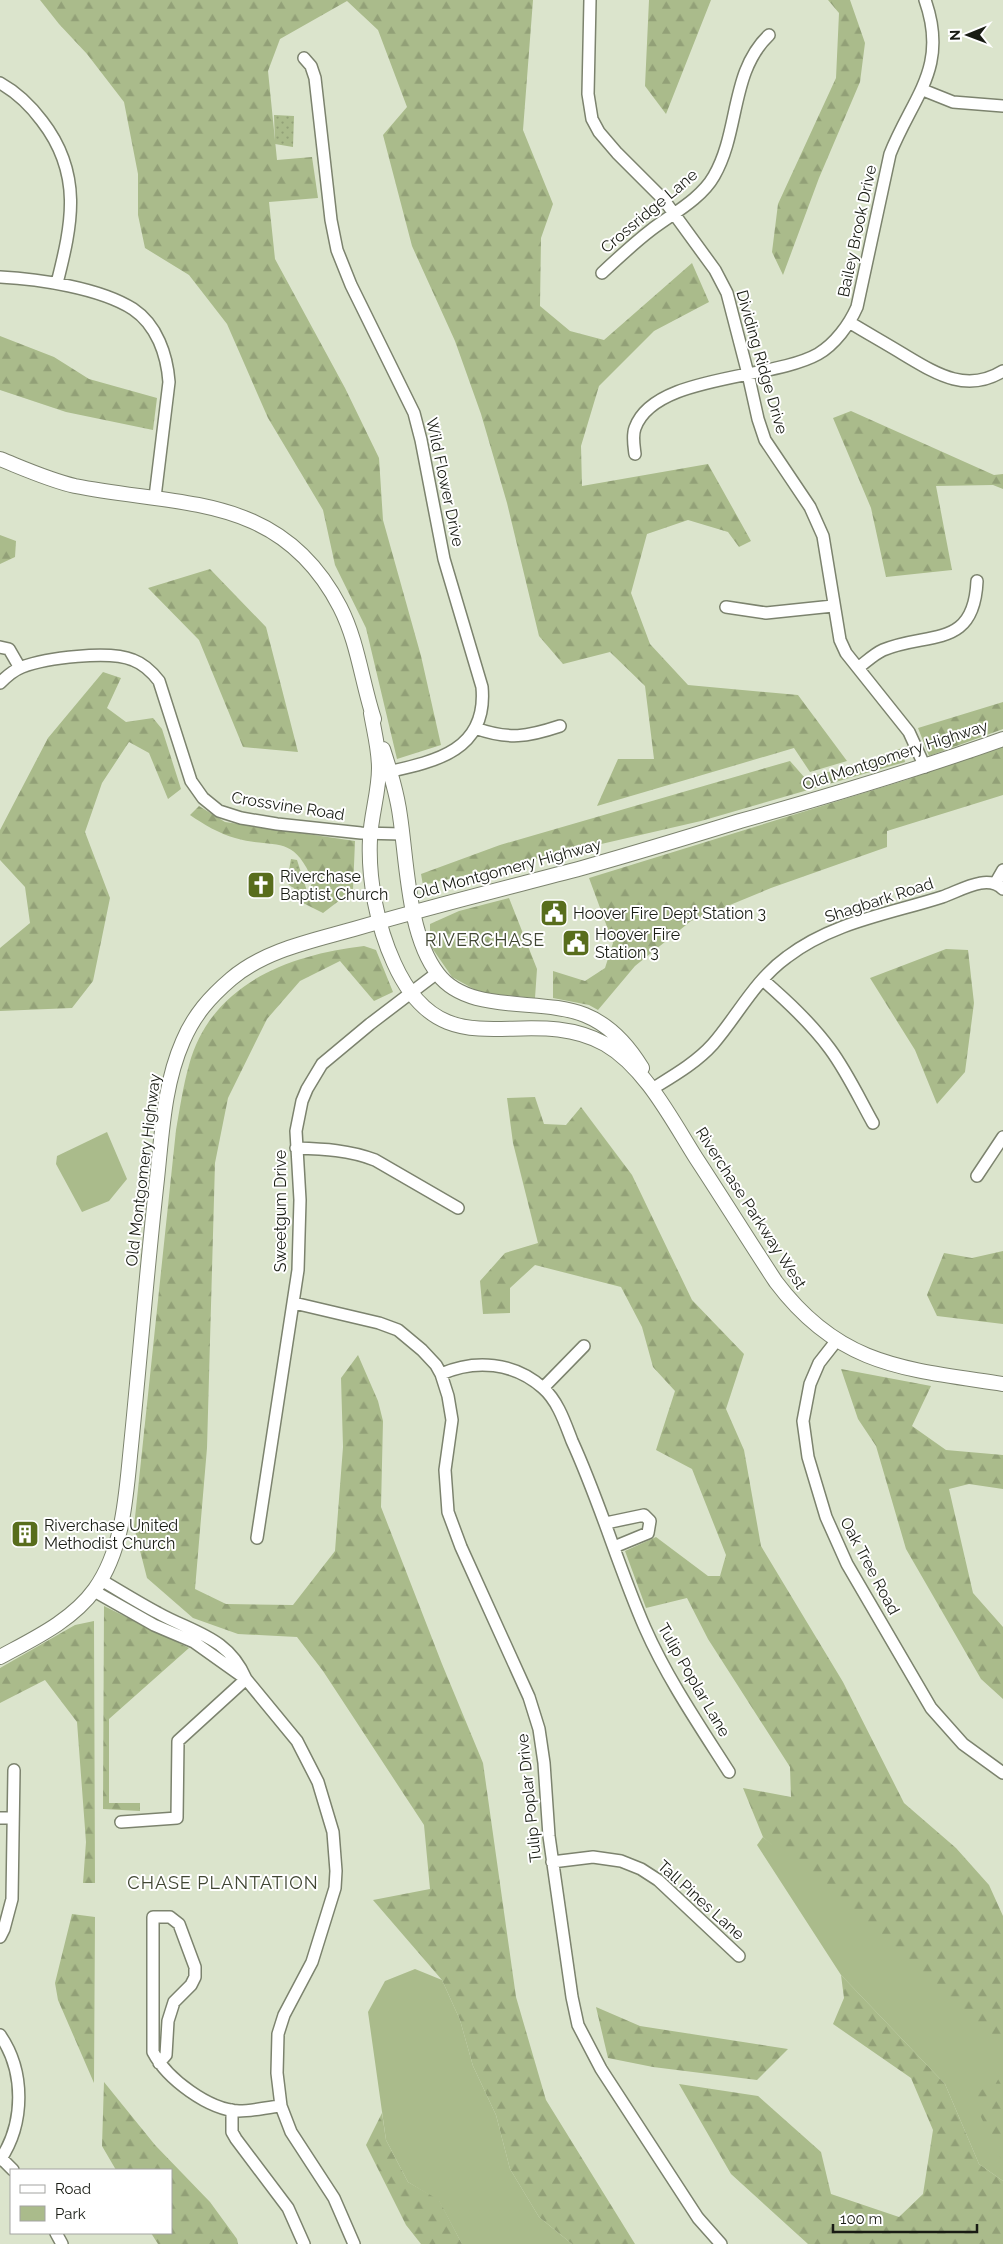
<svg xmlns="http://www.w3.org/2000/svg" width="1003" height="2244" font-family="Raleway,sans-serif">
  <style>
    .green { fill: #aabb8b }
    .forest { fill: url(#forest-firs) }
    .park { fill: url(#park-dots) }
    .lines { fill: none; stroke-linecap: round; stroke-linejoin: round }
    .minor-casing { stroke: #7c836e; stroke-width: 14 }
    .tertiary-casing { stroke: #7c836e; stroke-width: 16 }
    .minor { stroke: #fff; stroke-width: 11 }
    .tertiary { stroke: #fff; stroke-width: 14 }
    .labels { text-anchor: middle; dominant-baseline: central; stroke-width: 4; stroke-linejoin: round; paint-order: stroke }
    .street-label { font-size: 16px; fill: #191c14; stroke: #fff }
    .poi-label { font-size: 16px; fill: #191c14; stroke: #fff; text-anchor: start }
    .neighbourhood-label { font-size: 18px; letter-spacing: 1px; fill: #404633; stroke: #fff }
  </style>
  <defs>
    <pattern id="forest-firs" width="22" height="20" patternUnits="userSpaceOnUse" patternTransform="scale(1.25)"><rect width="22" height="20" fill="#aabb8b"/><path d="M5 1l3.5 6h-7zM16 11l3.5 6h-7z" fill="#92a077"/></pattern>
    <pattern id="park-dots" width="8" height="8" patternUnits="userSpaceOnUse" patternTransform="scale(1.25)"><rect width="8" height="8" fill="#aabb8b"/><path d="M2 2h.1M6 6h.1" fill="none" stroke="#92a077" stroke-width="1.8" stroke-linecap="round"/></pattern>
  </defs>
  <rect width="100%" height="100%" fill="#dbe4cc"/>
  <path class="green" d="M 107,1132 L 127,1179 L 109,1201 L 82,1212 L 56,1164 L 57,1156 Z
    M 763,1837 L 1003,2034 L 1003,2181 L 979,2164 L 945,2084 L 841,1975 L 757,1845 Z
    M 415,1969 L 442,1980 L 460,2020 L 473,2066 L 496,2115 L 510,2169 L 539,2217 L 572,2244 L 462,2244 L 439,2201 L 408,2182 L 386,2140 L 368,2012 L 385,1981 Z"/>
  <path class="forest" d="M 40,0 L 533,0 L 523,130 L 553,204 L 541,238 L 540,306 L 570,331 L 604,340 L 692,263 L 709,302 L 654,331 L 599,386 L 581,446 L 582,486 L 708,464 L 751,541 L 739,547 L 728,532 L 688,520 L 647,534 L 631,593 L 650,644 L 688,685 L 798,695 L 847,761 L 810,772 L 794,748 L 597,806 L 618,759 L 654,759 L 645,686 L 610,652 L 563,664 L 539,636 L 507,503 L 481,414 L 455,341 L 412,246 L 383,135 L 407,107 L 378,30 L 347,1 L 280,39 L 268,71 L 277,160 L 312,157 L 318,198 L 269,202 L 275,259 L 345,388 L 379,458 L 383,520 L 421,656 L 441,745 L 397,759 L 366,628 L 335,565 L 323,510 L 268,418 L 227,324 L 189,275 L 145,248 L 138,215 L 138,174 L 124,102 L 87,54 L 59,24 Z
    M 649,0 L 711,0 L 666,114 L 645,86 Z
    M 828,0 L 850,0 L 865,43 L 860,82 L 819,178 L 783,275 L 772,252 L 778,204 L 836,78 L 839,13 Z
    M 0,336 L 54,357 L 89,379 L 157,398 L 153,430 L 66,412 L 0,390 Z
    M 851,411 L 994,475 L 1003,474 L 1003,489 L 993,485 L 936,486 L 952,570 L 886,577 L 871,508 L 833,418 Z
    M 0,535 L 16,541 L 15,557 L 0,564 Z
    M 210,569 L 266,627 L 298,752 L 243,747 L 199,640 L 148,588 Z
    M 103,672 L 121,678 L 107,708 L 126,722 L 153,718 L 162,729 L 181,789 L 168,799 L 149,753 L 129,742 L 102,783 L 85,832 L 110,898 L 93,981 L 72,1008 L 0,1011 L 0,948 L 30,923 L 25,887 L 0,860 L 0,830 L 48,738 Z
    M 1003,702 L 1003,729 L 929,756 L 918,728 Z
    M 1003,745 L 1003,795 L 887,831 L 887,847 L 771,888 L 691,921 L 635,966 L 598,1010 L 589,1005 L 553,998 L 553,971 L 585,981 L 605,968 L 613,943 L 589,878 L 906,780 Z
    M 902,748 L 905,762 L 701,821 L 423,885 L 421,874 L 500,845 L 790,761 L 805,778 L 851,766 Z
    M 199,806 L 225,822 L 355,841 L 353,890 L 323,913 L 303,903 L 313,881 C 292,832 276,850 235,838 C 220,834 203,824 190,815 Z
    M 509,898 L 537,969 L 535,998 L 481,993 L 452,977 L 430,945 L 430,924 L 459,911 Z
    M 364,946 L 376,950 L 393,992 L 374,1001 L 340,961 L 300,981 L 267,1019 L 228,1098 L 215,1163 L 207,1448 L 195,1589 L 226,1604 L 293,1605 L 335,1551 L 343,1447 L 341,1378 L 358,1355 L 378,1401 L 383,1421 L 381,1507 L 442,1664 L 483,1763 L 516,1997 L 546,2100 L 635,2244 L 572,2244 L 539,2217 L 510,2169 L 496,2115 L 473,2066 L 460,2020 L 442,1980 L 373,1900 L 430,1889 L 424,1825 L 323,1671 L 297,1637 L 238,1634 L 193,1618 L 147,1578 L 134,1527 L 176,1130 C 180,1108 183,1086 189,1065 C 211,984 288,955 364,946 Z
    M 946,949 L 968,950 L 974,1003 L 965,1072 L 937,1104 L 915,1050 L 870,978 Z
    M 535,1097 L 544,1124 L 566,1125 L 581,1107 L 632,1175 L 692,1300 L 744,1354 L 726,1409 L 744,1450 L 761,1546 L 843,1682 L 904,1803 L 956,1848 L 989,1885 L 1003,1916 L 1003,2065 L 999,2043 L 850,1917 L 763,1837 L 743,1788 L 791,1797 L 790,1767 L 708,1639 L 687,1598 L 646,1608 L 625,1551 L 656,1537 L 708,1576 L 720,1576 L 726,1555 L 692,1469 L 656,1450 L 675,1391 L 653,1367 L 642,1327 L 621,1287 L 535,1265 L 510,1288 L 510,1313 L 483,1314 L 480,1281 L 505,1253 L 538,1243 L 513,1143 L 507,1098 Z
    M 1003,1251 L 1003,1324 L 937,1316 L 927,1295 L 944,1253 L 972,1258 Z
    M 841,1369 L 931,1386 L 912,1426 L 946,1450 L 1003,1455 L 1003,1489 L 969,1484 L 949,1489 L 973,1593 L 1003,1627 L 1003,1699 L 981,1679 L 906,1549 L 876,1446 L 858,1419 Z
    M 104,1606 L 189,1648 L 109,1719 L 109,1803 L 140,1803 L 140,1811 L 103,1809 Z
    M 94,1621 L 95,1883 L 83,1883 L 86,1842 L 77,1722 L 45,1680 L 0,1703 L 0,1668 L 75,1625 Z
    M 72,1914 L 95,1917 L 94,2083 L 58,2000 L 55,1983 Z
    M 841,1975 L 945,2084 L 979,2164 L 1003,2181 L 1003,2244 L 808,2244 L 731,2174 L 679,2084 L 758,2096 L 821,2152 L 831,2194 L 899,2217 L 923,2194 L 933,2130 L 911,2078 L 833,2024 L 844,1998 Z
    M 596,2007 L 640,2026 L 788,2049 L 757,2080 L 653,2067 L 608,2058 Z
    M 1003,2071 L 1003,2163 L 970,2094 L 995,2085 Z
    M 104,2082 L 155,2145 L 210,2202 L 237,2239 L 238,2244 L 158,2244 L 151,2233 L 171,2233 L 171,2170 L 116,2170 L 102,2146 Z
    M 382,2113 L 386,2140 L 408,2182 L 439,2200 L 462,2244 L 421,2244 L 406,2225 L 366,2145 Z"/>
  <path class="park" d="M 274,115 L 294,116 L 293,147 L 275,144 Z
    M 291,859 L 297,860 L 307,891 L 296,894 L 294,888 C 287,885 284,879 282,873 L 289,870 Z"/>
  <g class="lines">
    <defs>
      <path id="minor" d="M 590,0 L 588,94 L 592,119 L 599,132 L 617,153 L 664,200 L 715,270 L 727,293 L 748,374 L 758,419 L 765,440 L 810,507 L 823,536 L 840,640 L 846,653 L 909,732 L 925,767
        M 304,58 L 311,66 L 315,78 L 331,220 L 337,250 L 351,285 L 414,413 L 421,440 L 444,559 L 482,687 C 488,752 433,762 383,773
        M 0,83 C 18,93 30,105 42,121 C 83,174 72,224 57,283
        M 923,90 L 953,102 L 1003,106
        M 602,273 C 618,258 634,243 651,230 C 672,214 701,199 714,176 C 740,131 730,72 769,35
        M 0,277 C 39,279 100,288 133,309 C 157,325 167,355 169,382 L 155,497
        M 849,322 C 867,333 885,343 903,354 C 935,373 966,394 1003,371
        M 635,454 C 634,446 632,436 635,428 C 654,374 772,380 818,354 C 835,344 849,325 857,307 L 890,154 C 913,96 949,68 925,0
        M 726,607 L 766,613 L 833,606
        M 0,647 L 9,649 L 20,668
        M 858,668 C 866,662 874,654 883,650 C 928,631 974,650 977,581
        M 0,683 C 6,677 14,670 22,667 C 46,658 109,650 133,660 C 144,664 152,672 159,681 L 191,781 L 203,798 L 219,811 L 241,818 L 277,824 L 361,833 L 402,834
        M 475,728 C 509,740 527,737 560,726
        M 995,884 L 1003,870
        M 763,980 C 787,1001 811,1023 830,1049 C 847,1072 859,1098 873,1123
        M 652,1089 C 673,1076 696,1063 713,1044 C 738,1015 755,980 787,957 C 833,922 889,914 942,897 C 960,891 987,873 1003,889
        M 296,1148 C 324,1149 349,1150 375,1160 L 458,1208
        M 977,1176 L 1003,1137
        M 294,1303 L 379,1323 L 398,1330 L 422,1350 L 436,1365 L 441,1374 L 448,1396 L 452,1420 L 445,1470 L 448,1512 L 461,1547 L 529,1697 L 539,1729 L 544,1763 L 549,1836 L 572,1997 L 578,2025 L 601,2069 L 698,2218 L 721,2244
        M 837,1340 L 819,1363 L 810,1384 L 803,1421 L 808,1457 L 826,1517 L 847,1564 L 931,1708 L 963,1744 L 1003,1773
        M 441,1374 C 475,1359 514,1362 543,1388 C 558,1401 565,1423 572,1441 C 600,1502 618,1566 645,1628 C 667,1678 699,1725 729,1772
        M 543,1388 L 584,1346
        M 606,1523 L 644,1515 L 650,1521 L 648,1533 L 614,1547
        M 257,1538 L 298,1270 L 300,1200 L 296,1131 L 302,1101 L 307,1089 L 322,1064 L 370,1024 L 437,973
        M 101,1580 C 120,1591 139,1603 158,1613 C 194,1633 228,1637 246,1679
        M 94,1591 L 154,1625 L 194,1642 L 246,1679 L 297,1741 L 318,1782 L 333,1832 L 336,1871 L 335,1888 L 312,1962 L 284,2015 L 278,2034 L 277,2073 L 281,2106 L 291,2132 L 334,2198 L 354,2244
        M 0,1818 L 13,1818
        M 121,1822 L 177,1818 L 178,1741 L 246,1679
        M 552,1862 L 593,1857 L 621,1861 L 641,1869 L 658,1880 L 739,1956
        M 0,1937 L 4,1929 L 12,1899 L 14,1770
        M 0,2035 C 25,2071 25,2123 0,2160
        M 159,2063 L 166,2055 L 168,2021 L 174,2002 L 191,1985 L 195,1977 L 195,1967 L 179,1924 L 170,1917 L 153,1917 L 153,2052 C 167,2079 209,2110 239,2111 C 253,2111 268,2107 281,2106
        M 232,2110 L 232,2132 L 236,2139 L 288,2208 L 304,2244
        M 1,2158 L 13,2170
        M 56,2233 L 62,2244"/>
      <path id="tertiary" d="M 0,459 C 25,469 49,480 75,486 C 182,507 281,493 340,607 C 358,642 362,683 374,719
        M 371,713 C 374,731 379,749 379,768 C 379,792 371,815 370,839 C 368,879 377,926 394,963 C 444,1075 525,1000 605,1044 C 645,1067 672,1120 696,1158 C 723,1199 749,1241 776,1282 C 840,1367 906,1369 1003,1384
        M 383,749 C 390,771 397,793 400,816 C 407,862 408,936 438,974 C 469,1015 541,997 585,1015 C 610,1025 628,1045 642,1068
        M 0,1657 C 33,1639 72,1621 95,1589 C 124,1548 126,1494 131,1446 C 140,1357 147,1268 157,1179 C 162,1133 164,1084 183,1041 C 194,1015 210,997 231,979 C 265,950 312,941 354,929 C 429,907 506,888 582,868 C 635,853 688,837 740,821 C 829,796 916,770 1003,739"/>
    </defs>
    <use href="#minor" class="minor-casing"/>
    <use href="#tertiary" class="tertiary-casing"/>
    <use href="#minor" class="minor"/>
    <use href="#tertiary" class="tertiary"/>
  </g>
  <defs>
    <symbol id="church-square" viewBox="-11 -11 22 22"><rect x="-9" y="-9" width="18" height="18" rx="4" fill="#586d1c" stroke="#fff"/><path d="M-1.2-6h2.4v3.5h3.3v2.4h-3.3V6h-2.4V-.1h-3.3v-2.4h3.3Z" fill="#fff"/></symbol>
    <symbol id="civic-square" viewBox="-11 -11 22 22"><rect x="-9" y="-9" width="18" height="18" rx="4" fill="#586d1c" stroke="#fff"/><path d="M-.6-6.5H3V-4.5H.6V-3L4-1V1h2V6H-6V1h2V-1L-.6-3ZM-1.2 2.5V6h2.4V2.5Z" fill="#fff"/></symbol>
    <symbol id="building-square" viewBox="-11 -11 22 22"><rect x="-9" y="-9" width="18" height="18" rx="4" fill="#586d1c" stroke="#fff"/><path d="M-4-6H4V6H1V3H-1V6H-4ZM-2.5-4.3h1.7v1.8h-1.7ZM.8-4.3h1.7v1.8H.8ZM-2.5-1h1.7V.8h-1.7ZM.8-1h1.7V.8H.8Z" fill="#fff"/></symbol>
  </defs>
  <g fill-rule="evenodd">
    <use href="#church-square" x="245" y="869" width="32" height="32"/>
    <use href="#civic-square" x="538" y="897" width="32" height="32"/>
    <use href="#civic-square" x="560" y="927" width="32" height="32"/>
    <use href="#building-square" x="9" y="1518" width="32" height="32"/>
  </g>
  <g class="labels">
    <g class="street-label">
      <text transform="translate(649 211) rotate(-40)">Crossridge Lane</text>
      <text transform="translate(857 231) rotate(-78)">Bailey Brook Drive</text>
      <text transform="translate(762 362) rotate(74)">Dividing Ridge Drive</text>
      <text transform="translate(445 482) rotate(78)">Wild Flower Drive</text>
      <text transform="translate(895 755) rotate(-18)">Old Montgomery Highway</text>
      <text transform="translate(288 806) rotate(9)">Crossvine Road</text>
      <text transform="translate(507 869) rotate(-15)">Old Montgomery Highway</text>
      <text transform="translate(879 900) rotate(-18)">Shagbark Road</text>
      <text transform="translate(143 1170) rotate(-83)">Old Montgomery Highway</text>
      <text transform="translate(751 1208) rotate(57)">Riverchase Parkway West</text>
      <text transform="translate(280 1211) rotate(-90)">Sweetgum Drive</text>
      <text transform="translate(870 1566) rotate(62)">Oak Tree Road</text>
      <text transform="translate(694 1680) rotate(60)">Tulip Poplar Lane</text>
      <text transform="translate(529 1798) rotate(-96)">Tulip Poplar Drive</text>
      <text transform="translate(701 1900) rotate(42)">Tall Pines Lane</text>
    </g>
    <g class="poi-label">
      <text x="280" y="876">Riverchase<tspan x="280" dy="18">Baptist Church</tspan></text>
      <text x="573" y="913">Hoover Fire Dept Station 3</text>
      <text x="595" y="934">Hoover Fire<tspan x="595" dy="18">Station 3</tspan></text>
      <text x="44" y="1525">Riverchase United<tspan x="44" dy="18">Methodist Church</tspan></text>
    </g>
    <g class="neighbourhood-label">
      <text x="485" y="939">RIVERCHASE</text>
      <text x="223" y="1882">CHASE PLANTATION</text>
    </g>
  </g>
  <rect x="10" y="2169" width="162" height="65" fill="#ffffff" stroke="#a3a4a1"/>
  <rect x="20" y="2185" width="25" height="8" fill="#ffffff" stroke="#a3a4a1"/>
  <text x="55" y="2194" font-size="15" fill="#191c14">Road</text>
  <rect x="20" y="2206" width="25" height="15" fill="#aabb8b" stroke="#a3a4a1"/>
  <text x="55" y="2219" font-size="15" fill="#191c14">Park</text>
  <g transform="translate(968 35) rotate(269)" stroke="#ffffff" stroke-width="4" paint-order="stroke">
  <path d="M0-4L9 19L0 12L-9 19Z" fill="#191c14"/>
  <text y="-8" font-size="14" font-weight="bold" text-anchor="middle" fill="#191c14">N</text>
  </g>
  <path d="M833 2224v8h144v-8" fill="none" stroke="#191c14" stroke-width="2.5"/>
  <text x="840" y="2224" font-size="15" fill="#191c14" stroke="#ffffff" stroke-width="4" paint-order="stroke">100 m</text>
</svg>
